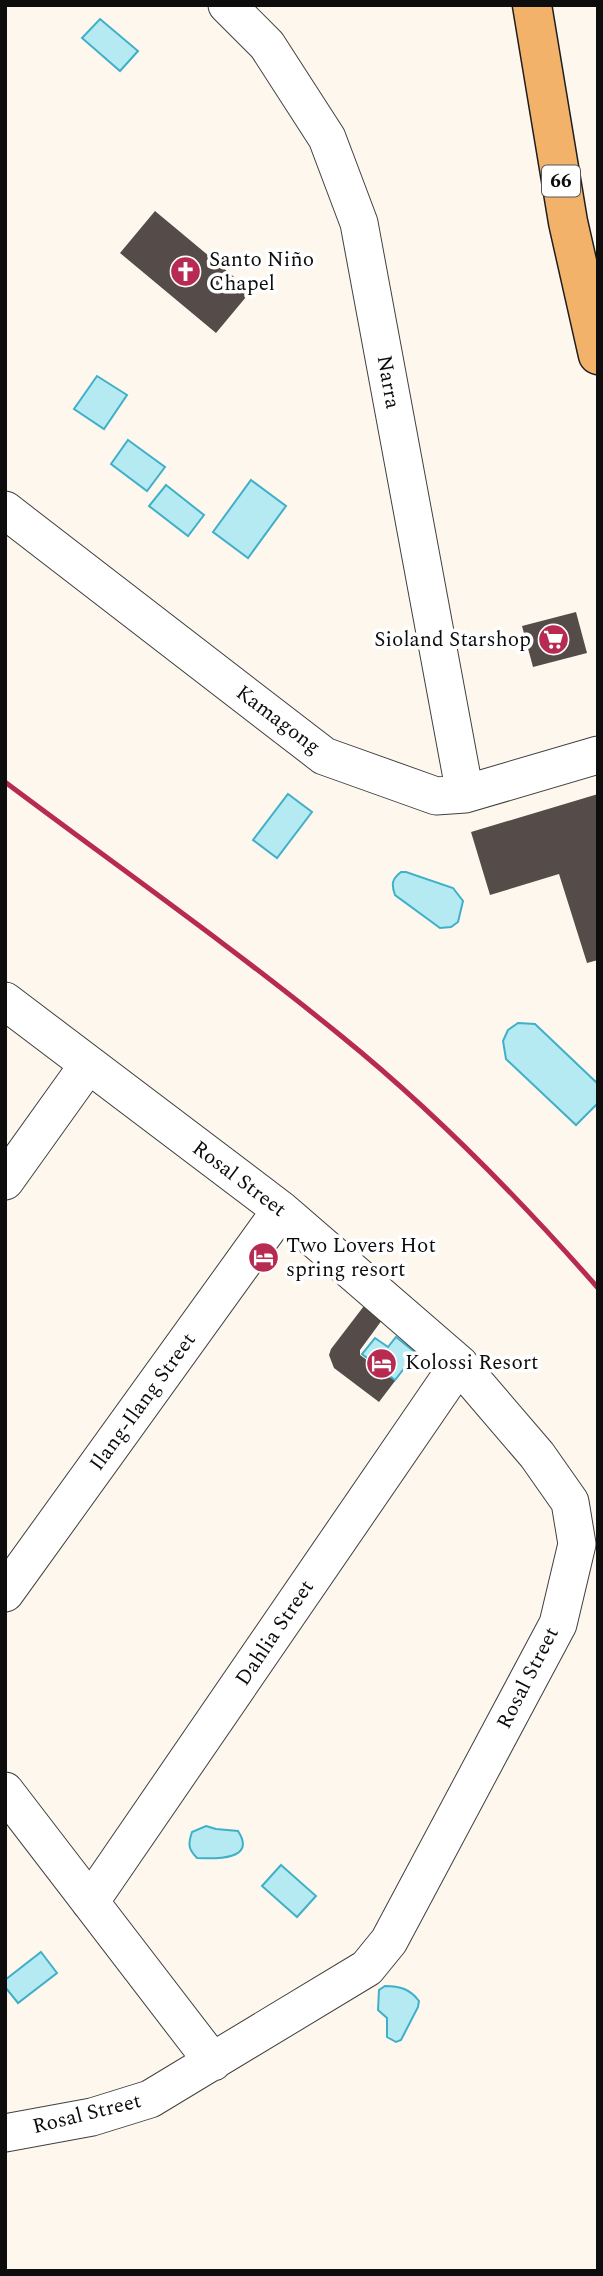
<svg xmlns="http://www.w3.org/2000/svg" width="603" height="2276" font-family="Spectral,serif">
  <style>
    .water { fill: #b5eaf3; stroke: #3fb0c7; stroke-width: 2 }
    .building { fill: #554c4a }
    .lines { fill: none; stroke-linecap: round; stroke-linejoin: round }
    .minor-casing { stroke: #404040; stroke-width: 39 }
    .major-casing { stroke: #1e1e1e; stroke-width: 41 }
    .minor { stroke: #fff; stroke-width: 37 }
    .major { stroke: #f2b26a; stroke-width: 38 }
    .rail { stroke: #b72b52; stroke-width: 5 }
    .labels { text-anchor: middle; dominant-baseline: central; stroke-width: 7; stroke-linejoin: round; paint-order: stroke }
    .shield { fill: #fff; stroke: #565656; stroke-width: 2 }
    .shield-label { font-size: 19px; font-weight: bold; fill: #0d0d0d }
    .poi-label { font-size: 21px; fill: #0d0d0d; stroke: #fff; text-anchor: start }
    .street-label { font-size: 21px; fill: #0d0d0d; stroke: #fff }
  </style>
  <rect width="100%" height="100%" fill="#fef7ee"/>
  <path class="water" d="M 100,19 L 138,51 L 120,71 L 82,38 Z
    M 97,376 L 127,395 L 104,429 L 74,409 Z
    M 128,440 L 165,467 L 147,491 L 111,464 Z
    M 251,480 L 286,506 L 248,558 L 213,532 Z
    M 166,485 L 204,515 L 188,536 L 149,506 Z
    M 288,794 L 312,812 L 277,858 L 253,840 Z
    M 401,872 L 406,872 L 453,888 L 463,901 L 458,922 L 451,927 L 440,928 L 395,895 C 391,884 392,879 401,872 Z
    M 518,1023 L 535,1024 L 598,1084 L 598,1103 L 576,1125 L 506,1059 L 503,1041 L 508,1030 Z
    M 396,1337 L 416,1353 L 395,1380 L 362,1354 L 375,1338 L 388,1347 Z
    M 206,1826 L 216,1829 L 238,1831 C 257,1860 216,1859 197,1858 C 188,1849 188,1844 192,1832 Z
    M 281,1865 L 316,1896 L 297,1917 L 262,1886 Z
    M 41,1952 L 57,1973 L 18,2003 L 5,1987 L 5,1980 Z
    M 385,1986 C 400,1986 410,1989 419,2001 L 418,2007 L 401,2040 L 396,2042 L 387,2037 L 387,2018 L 378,2010 L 379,1990 Z"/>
  <path class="building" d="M 155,211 L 251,291 L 216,333 L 120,253 Z
    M 576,612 L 587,653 L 533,667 L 522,626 Z
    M 598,794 L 598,960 L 587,963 L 559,874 L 490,895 L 471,832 Z
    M 367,1302 L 385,1316 L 360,1350 L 360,1355 L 395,1381 L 379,1402 L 334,1368 L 329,1355 L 331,1349 Z"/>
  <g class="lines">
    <defs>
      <path id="minor" d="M 227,5 L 267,45 L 327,138 L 359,223 L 465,794
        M 5,510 L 324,756 L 436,796 L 465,794 L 598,755
        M 5,1001 L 281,1210 L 459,1364 L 537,1455 L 570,1502 L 577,1544 L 558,1624 L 389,1941 L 367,1968 L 150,2099 L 92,2117 L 5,2133
        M 5,1181 L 88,1065
        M 5,1593 L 281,1210
        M 5,1791 L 213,2062
        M 90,1902 L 459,1364"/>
      <path id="major" d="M 532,5 L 568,222 L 598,355"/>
    </defs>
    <use href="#minor" class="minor-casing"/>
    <use href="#major" class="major-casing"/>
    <use href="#minor" class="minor"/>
    <use href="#major" class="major"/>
    <path class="rail" d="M 5,782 C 117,866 232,947 340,1035 C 434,1111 518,1197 598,1288"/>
  </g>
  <defs>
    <symbol id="church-disc" viewBox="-11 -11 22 22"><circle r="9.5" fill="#b72b52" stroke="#fff"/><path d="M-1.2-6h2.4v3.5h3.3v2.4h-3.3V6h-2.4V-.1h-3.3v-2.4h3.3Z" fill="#fff"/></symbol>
    <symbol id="supermarket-disc" viewBox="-11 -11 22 22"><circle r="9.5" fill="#b72b52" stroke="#fff"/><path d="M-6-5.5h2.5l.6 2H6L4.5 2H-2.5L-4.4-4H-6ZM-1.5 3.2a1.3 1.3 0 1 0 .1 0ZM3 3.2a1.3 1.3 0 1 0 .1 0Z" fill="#fff"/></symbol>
    <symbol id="hotel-disc" viewBox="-11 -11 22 22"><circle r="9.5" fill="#b72b52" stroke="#fff"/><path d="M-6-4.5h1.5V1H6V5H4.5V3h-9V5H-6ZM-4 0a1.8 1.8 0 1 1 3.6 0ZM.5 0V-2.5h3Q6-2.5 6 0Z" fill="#fff"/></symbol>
  </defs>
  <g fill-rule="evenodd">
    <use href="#church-disc" x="168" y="254" width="35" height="35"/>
    <use href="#supermarket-disc" x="536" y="622" width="35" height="35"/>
    <use href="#hotel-disc" x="246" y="1240" width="35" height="35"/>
    <use href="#hotel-disc" x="364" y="1346" width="35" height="35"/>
  </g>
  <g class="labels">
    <rect class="shield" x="542" y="165.5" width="38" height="31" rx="5"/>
    <g class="shield-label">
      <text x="561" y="181">66</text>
    </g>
    <g class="poi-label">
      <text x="209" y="260">Santo Niño<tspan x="209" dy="24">Chapel</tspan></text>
      <text x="531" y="640" text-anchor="end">Sioland Starshop</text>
      <text x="286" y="1246">Two Lovers Hot<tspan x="286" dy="24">spring resort</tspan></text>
      <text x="405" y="1363">Kolossi Resort</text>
    </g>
    <g class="street-label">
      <text transform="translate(388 382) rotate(80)">Narra</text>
      <text transform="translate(278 720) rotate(37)">Kamagong</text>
      <text transform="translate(239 1179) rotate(37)">Rosal Street</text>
      <text transform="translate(143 1402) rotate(-54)">Ilang-Ilang Street</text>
      <text transform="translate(275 1633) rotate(-56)">Dahlia Street</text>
      <text transform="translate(528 1678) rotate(-63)">Rosal Street</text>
      <text transform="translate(87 2114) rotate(-14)">Rosal Street</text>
    </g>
  </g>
  <rect width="603" height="2276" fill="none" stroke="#0d0d0d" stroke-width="14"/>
</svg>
